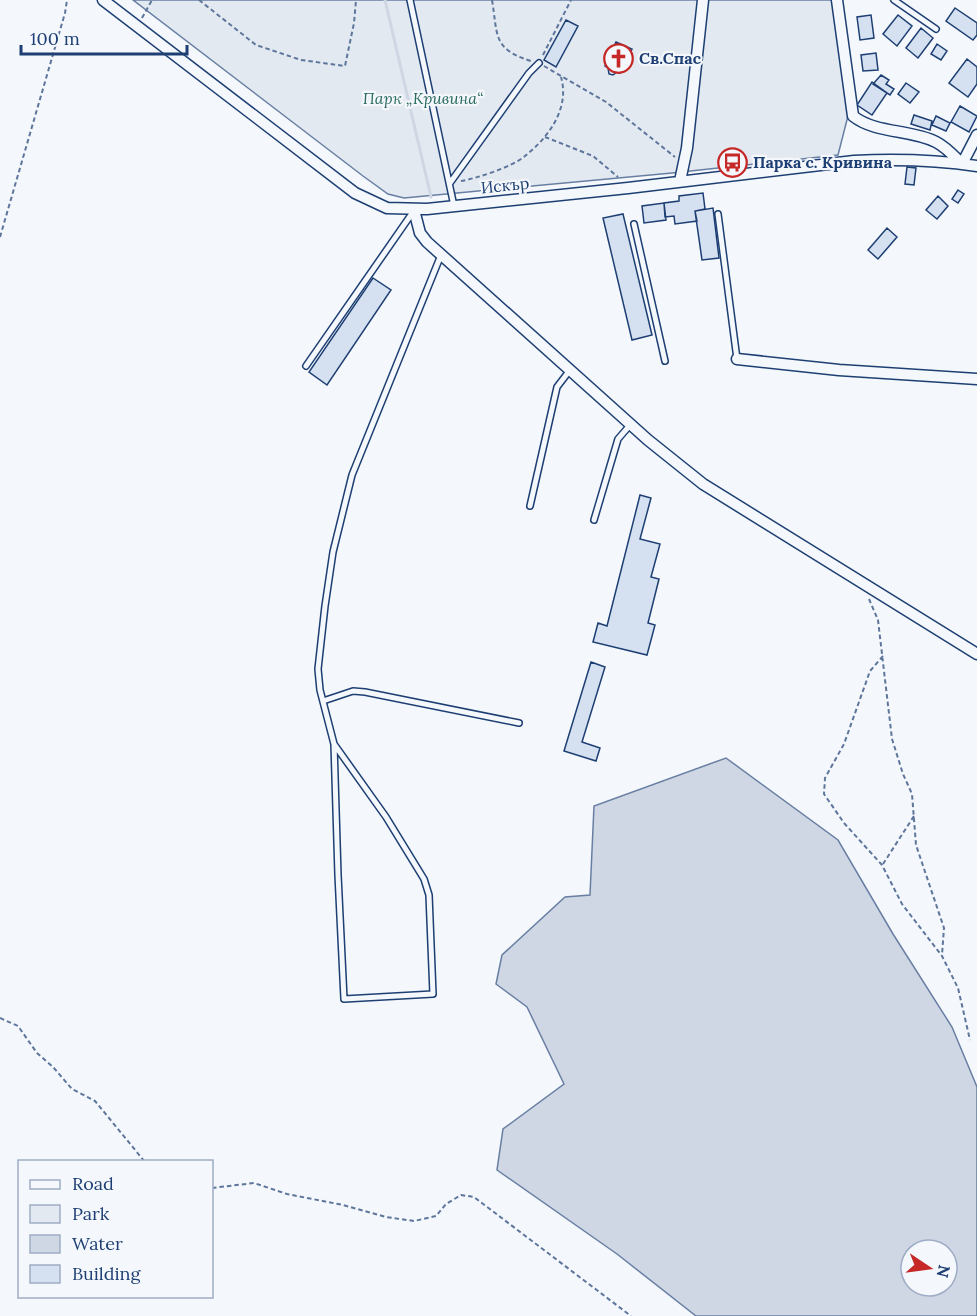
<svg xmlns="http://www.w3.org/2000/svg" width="977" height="1316" font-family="Lora,serif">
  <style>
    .green { fill: #e3e9f0; stroke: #687fa3; stroke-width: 1.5 }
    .water { fill: #cfd7e4; stroke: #687fa3; stroke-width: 1.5; fill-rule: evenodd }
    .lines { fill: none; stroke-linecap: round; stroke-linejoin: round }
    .stream { stroke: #cfd7e4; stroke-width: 3 }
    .building { fill: #d5e0f0; stroke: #1d3f73; stroke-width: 1.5 }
    .lane-casing { stroke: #1d3f73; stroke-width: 8 }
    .street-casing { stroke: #1d3f73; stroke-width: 13 }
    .path { stroke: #5e769c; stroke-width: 2; stroke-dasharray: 4.5 3; stroke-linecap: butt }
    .lane { stroke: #f4f7fb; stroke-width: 5 }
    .street { stroke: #f4f7fb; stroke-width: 10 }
    .labels { text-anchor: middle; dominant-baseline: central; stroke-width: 4.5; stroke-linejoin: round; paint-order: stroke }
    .poi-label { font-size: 16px; font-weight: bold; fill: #1d3f73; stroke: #f4f7fb; text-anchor: start }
    .park-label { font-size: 16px; font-style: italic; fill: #2c6c60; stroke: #f4f7fb }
    .street-label { font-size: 16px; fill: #1d3f73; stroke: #f4f7fb }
  </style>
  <rect width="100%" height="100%" fill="#f4f7fb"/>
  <path class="green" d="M 133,0 L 837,0 L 850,108 L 838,155 L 672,173 L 404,198 L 388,194 L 363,176 Z"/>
  <path class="water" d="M 726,758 L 838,840 L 893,934 L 952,1027 L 977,1087 L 977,1316 L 696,1316 L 617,1254 L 497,1170 L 503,1129 L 564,1084 L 527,1007 L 496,984 L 502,955 L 565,897 L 590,895 L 594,806 ZM 911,1250 L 947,1250 L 947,1286 L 911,1286 Z"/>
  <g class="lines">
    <path class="stream" d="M 385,0 L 431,197"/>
  </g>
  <path class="building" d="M 955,8 L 977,23 L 977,35 L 973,40 L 946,21 Z
    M 871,15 L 874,38 L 860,40 L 857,17 Z
    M 898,15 L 912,26 L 897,46 L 883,34 Z
    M 566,20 L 578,26 L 556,67 L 544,60 Z
    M 921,28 L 933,38 L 918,58 L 906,48 Z
    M 616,42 L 632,49 L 620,73 L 617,72 L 613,75 L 609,74 L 608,68 L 605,66 Z
    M 937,44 L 947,51 L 941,60 L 931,54 Z
    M 876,53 L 878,70 L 863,71 L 861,55 Z
    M 967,59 L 977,67 L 977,84 L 968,97 L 949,83 Z
    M 881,75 L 889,80 L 886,84 L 894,89 L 890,95 L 873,84 Z
    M 872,82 L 887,93 L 872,115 L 857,105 Z
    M 906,83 L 919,92 L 910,103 L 898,94 Z
    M 960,106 L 977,116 L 969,132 L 951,122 Z
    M 914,115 L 932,121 L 930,130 L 911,124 Z
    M 936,116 L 950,123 L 946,131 L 932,125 Z
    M 907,167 L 916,168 L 914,185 L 905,184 Z
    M 958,190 L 964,194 L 958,203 L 952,199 Z
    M 703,193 L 705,209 L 695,211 L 697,221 L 675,224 L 674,216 L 665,217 L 664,203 L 679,201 L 679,196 Z
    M 938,196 L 948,206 L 937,219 L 926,210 Z
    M 664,203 L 666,220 L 644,223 L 642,206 Z
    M 713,208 L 719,258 L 702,260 L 695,211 Z
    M 623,214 L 652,335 L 632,340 L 603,218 Z
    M 887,228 L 897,237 L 878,259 L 868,250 Z
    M 373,278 L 391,290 L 327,385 L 309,372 Z
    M 640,495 L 651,498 L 640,539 L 660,544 L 651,577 L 659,579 L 648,623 L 655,625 L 647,655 L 593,642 L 598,623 L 607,626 Z
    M 591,662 L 605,667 L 582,742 L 600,748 L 596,761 L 564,751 Z"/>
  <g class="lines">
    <defs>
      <path id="lane" d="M 410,0 L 454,206
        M 894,0 L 936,29
        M 450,183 L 529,73 L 539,63
        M 718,214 L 737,359
        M 634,224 L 665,361
        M 306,366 L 413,212
        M 530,506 L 557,387 L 570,370
        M 594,520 L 618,439 L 631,424
        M 323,701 L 353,691 L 365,692 L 519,723
        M 334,744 L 386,817 L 424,879 L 429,895 L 433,994 L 344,999 L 338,875 L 334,744 L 320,690 L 318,669 L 325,606 L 333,552 L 352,475 L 441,255"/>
      <path id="street" d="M 103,0 L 355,193 L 387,208 L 427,209 L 628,188 L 854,161 C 896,159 936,160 977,166
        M 837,0 L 853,116 C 876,134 911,129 936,142 C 946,147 954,156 962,164 L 977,135
        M 680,181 L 687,148 L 703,0
        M 414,210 L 420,233 L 427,242 L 648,440 L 703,484 L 977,654
        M 737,359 L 839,370 L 977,379"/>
    </defs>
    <use href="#lane" class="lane-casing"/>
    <use href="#street" class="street-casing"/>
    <path class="path" d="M 199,0 L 256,45 L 301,60 L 345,66 L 354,23 L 356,0
      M 492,0 C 498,35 492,49 531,61
      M 142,18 L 152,0
      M 543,55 L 571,0
      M 544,66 L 606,102 L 675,157
      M 545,137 L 593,156 L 618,177
      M 461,181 C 478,178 512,167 525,156 C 549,137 570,108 561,77
      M 0,237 L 65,13 L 67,0
      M 869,599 L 878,620 L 892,739 L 903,774 L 912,794 L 916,845 L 944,928 L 942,955
      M 883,656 L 870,671 L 844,744 L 825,778 L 824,794 L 844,823 L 882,865 L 902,904 L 942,956 L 958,988 L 970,1040
      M 883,864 L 914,816
      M 0,1018 L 18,1026 L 37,1053 L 53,1067 L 72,1089 L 95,1101 L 145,1162
      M 212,1188 L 254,1183 L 287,1194 L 343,1205 L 386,1217 L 414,1221 L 436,1216 L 446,1204 L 461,1195 L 474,1197 L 631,1316"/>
    <use href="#lane" class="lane"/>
    <use href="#street" class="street"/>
  </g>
  <defs>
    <symbol id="church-ring" viewBox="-11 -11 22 22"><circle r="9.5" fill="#f4f7fb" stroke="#c62828" stroke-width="1.5"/><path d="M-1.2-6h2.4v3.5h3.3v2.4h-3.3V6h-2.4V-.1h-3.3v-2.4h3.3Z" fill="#c62828"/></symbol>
    <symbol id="bus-ring" viewBox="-11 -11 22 22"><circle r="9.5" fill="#f4f7fb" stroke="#c62828" stroke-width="1.5"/><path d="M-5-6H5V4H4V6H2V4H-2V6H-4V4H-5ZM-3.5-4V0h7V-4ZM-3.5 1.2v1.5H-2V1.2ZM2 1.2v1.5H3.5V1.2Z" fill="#c62828"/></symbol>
  </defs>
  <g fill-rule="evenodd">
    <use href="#church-ring" x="602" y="42" width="33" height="33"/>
    <use href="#bus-ring" x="716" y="146" width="33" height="33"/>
  </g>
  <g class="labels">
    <g class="poi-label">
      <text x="639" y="58">Св.Спас</text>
      <text x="753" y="162">Парка с. Кривина</text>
    </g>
    <g class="park-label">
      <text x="423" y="98">Парк „Кривина“</text>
    </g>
    <g class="street-label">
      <text transform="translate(505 185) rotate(-6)">Искър</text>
    </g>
  </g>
  <rect x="18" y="1160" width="195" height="138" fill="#f4f7fb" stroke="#9eadc5" stroke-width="1.5"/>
  <rect x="30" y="1180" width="30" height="9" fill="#f4f7fb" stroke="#9eadc5" stroke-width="1.5"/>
  <text x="72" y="1190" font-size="18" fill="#1d3f73">Road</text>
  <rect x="30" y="1205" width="30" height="18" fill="#e3e9f0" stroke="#9eadc5" stroke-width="1.5"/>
  <text x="72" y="1220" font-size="18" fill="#1d3f73">Park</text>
  <rect x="30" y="1235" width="30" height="18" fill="#cfd7e4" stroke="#9eadc5" stroke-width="1.5"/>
  <text x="72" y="1250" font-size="18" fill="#1d3f73">Water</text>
  <rect x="30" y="1265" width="30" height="18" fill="#d5e0f0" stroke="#9eadc5" stroke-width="1.5"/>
  <text x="72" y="1280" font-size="18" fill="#1d3f73">Building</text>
  <g transform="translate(929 1268) rotate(103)"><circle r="28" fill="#f4f7fb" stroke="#9eadc5" stroke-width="1.5"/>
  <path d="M0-4.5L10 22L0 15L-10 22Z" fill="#c62828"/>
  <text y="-9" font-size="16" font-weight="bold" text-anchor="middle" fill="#1d3f73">N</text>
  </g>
  <path d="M21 45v9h166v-9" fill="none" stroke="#1d3f73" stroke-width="3"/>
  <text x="30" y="45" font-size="18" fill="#1d3f73" stroke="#f4f7fb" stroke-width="4.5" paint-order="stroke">100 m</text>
</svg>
